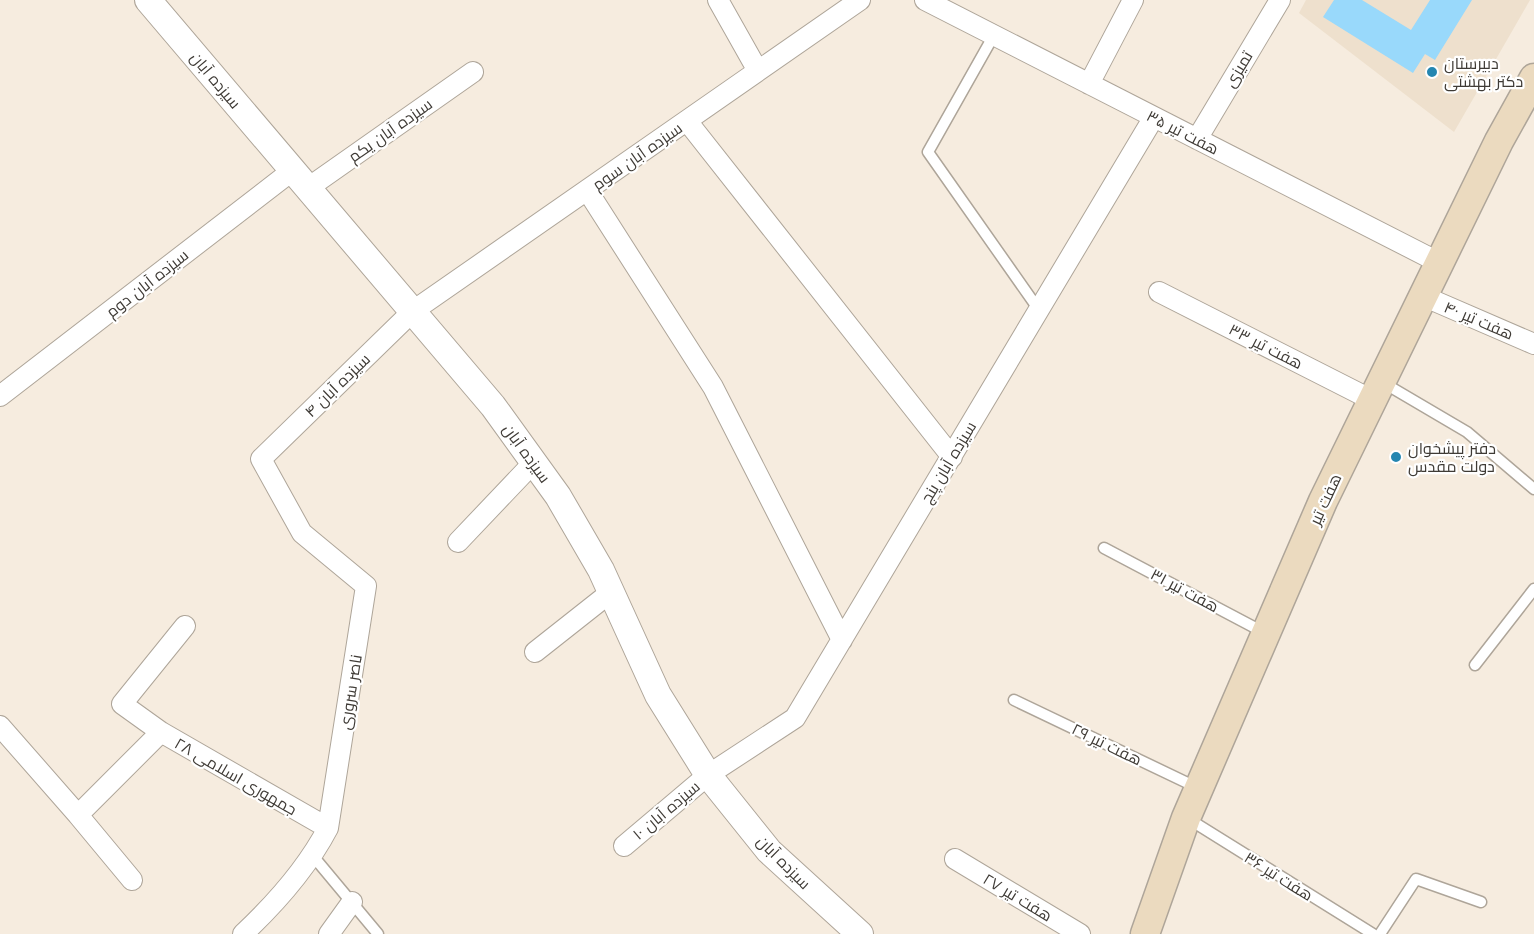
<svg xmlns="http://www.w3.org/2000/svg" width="1534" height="934" font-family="Inter,Cairo,sans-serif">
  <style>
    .built { fill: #eee0cd }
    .building { fill: #99d9fb }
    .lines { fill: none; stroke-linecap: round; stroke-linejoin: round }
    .service-casing { stroke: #aea599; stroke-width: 13 }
    .minor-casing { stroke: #aea599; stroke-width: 22 }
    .tertiary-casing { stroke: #aea599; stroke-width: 28 }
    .secondary-casing { stroke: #aea599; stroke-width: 31 }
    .service { stroke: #fff; stroke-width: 10 }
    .minor { stroke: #fff; stroke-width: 20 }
    .tertiary { stroke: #fff; stroke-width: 26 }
    .secondary { stroke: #ebdabf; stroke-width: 28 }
    .poi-dot { fill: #2486b1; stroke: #fff; stroke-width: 2 }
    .labels { text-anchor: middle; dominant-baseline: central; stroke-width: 4.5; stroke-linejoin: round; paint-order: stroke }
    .poi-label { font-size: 16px; fill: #3f3b36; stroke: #fff; text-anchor: start }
    .street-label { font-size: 16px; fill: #3f3b36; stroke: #fff }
  </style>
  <rect width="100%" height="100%" fill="#f6ecdf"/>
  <path class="built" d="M 1306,0 L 1530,0 L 1454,132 L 1299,13 Z"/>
  <path class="building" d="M 1334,0 L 1362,0 L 1411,30 L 1430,0 L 1472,0 L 1435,60 L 1425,54 L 1413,73 L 1323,17 Z"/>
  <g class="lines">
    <defs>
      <path id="service" d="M 994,35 L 928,152 L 1039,310
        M 1382,382 L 1467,432 L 1534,489
        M 1104,548 L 1265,633
        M 1475,665 L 1534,589
        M 1014,700 L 1198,788
        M 1187,818 L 1373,934
        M 313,856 L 378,934
        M 1380,934 L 1416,879 L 1481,902"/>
      <path id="minor" d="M 718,0 L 758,71
        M 925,0 L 1440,263
        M 1089,84 L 1133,0
        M 687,121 L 952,457
        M 1197,139 L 1280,0
        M 308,188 L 473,72
        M 587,190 L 713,387 L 842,640
        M 1159,292 L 1372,400
        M 1423,296 L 1534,344
        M 0,396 L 293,170
        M 458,542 L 534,462
        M 535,652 L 611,592
        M 0,726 L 78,815 L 161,732 L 328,828
        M 161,732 L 122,704 L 185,626
        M 78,815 L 132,880
        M 624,846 L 708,775 L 795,718 L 1154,117
        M 955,859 L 1080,934
        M 243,934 C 276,903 307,868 328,828 L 366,586 L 302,533 L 261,459 L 413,311 L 860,0
        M 329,934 L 352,902"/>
      <path id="tertiary" d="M 148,0 L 493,406 L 558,496 L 601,570 L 658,695 L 708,775 L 769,851 L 860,934"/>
      <path id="secondary" d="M 1145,934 L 1186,818 L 1323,501 L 1499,141 L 1534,78"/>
    </defs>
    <use href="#service" class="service-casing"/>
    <use href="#minor" class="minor-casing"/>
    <use href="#tertiary" class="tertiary-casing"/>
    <use href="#secondary" class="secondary-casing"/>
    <use href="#service" class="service"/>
    <use href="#minor" class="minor"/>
    <use href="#tertiary" class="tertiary"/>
    <use href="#secondary" class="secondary"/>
  </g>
  <g class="poi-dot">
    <circle cx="1432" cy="72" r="6"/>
    <circle cx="1396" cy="457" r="6"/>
  </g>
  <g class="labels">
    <g class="poi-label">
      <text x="1444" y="63">دبیرستان<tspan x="1444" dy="18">دکتر بهشتی</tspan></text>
      <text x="1408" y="448">دفتر پیشخوان<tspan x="1408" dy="18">دولت مقدس</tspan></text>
    </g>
    <g class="street-label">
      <text transform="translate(1238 69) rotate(-59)">تمیزی</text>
      <text transform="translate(216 80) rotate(50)">سیزده آبان</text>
      <text transform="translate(390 130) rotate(-35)">سیزده آبان یکم</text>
      <text transform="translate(1183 132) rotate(27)">هفت تیر ۳۵</text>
      <text transform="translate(637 156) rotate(-35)">سیزده آبان سوم</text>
      <text transform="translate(147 283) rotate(-38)">سیزده آبان دوم</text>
      <text transform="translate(1479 320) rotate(23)">هفت تیر ۴۰</text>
      <text transform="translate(1266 346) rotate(27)">هفت تیر ۳۳</text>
      <text transform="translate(337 385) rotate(-44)">سیزده آبان ۴</text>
      <text transform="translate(527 453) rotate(54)">سیزده آبان</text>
      <text transform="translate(948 462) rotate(-59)">سیزده آبان پنج</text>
      <text transform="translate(1325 499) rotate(-65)">هفت تیر</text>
      <text transform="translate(1185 590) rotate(28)">هفت تیر ۳۱</text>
      <text transform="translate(350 692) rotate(-81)">ناصر سروری</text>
      <text transform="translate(1107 744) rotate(26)">هفت تیر ۲۹</text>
      <text transform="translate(236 776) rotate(30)">جمهوری اسلامی ۲۸</text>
      <text transform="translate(666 810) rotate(-40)">سیزده آبان ۱۰</text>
      <text transform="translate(784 862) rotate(45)">سیزده آبان</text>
      <text transform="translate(1279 876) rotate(32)">هفت تیر ۳۶</text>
      <text transform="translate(1018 897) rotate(31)">هفت تیر ۲۷</text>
    </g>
  </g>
</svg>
